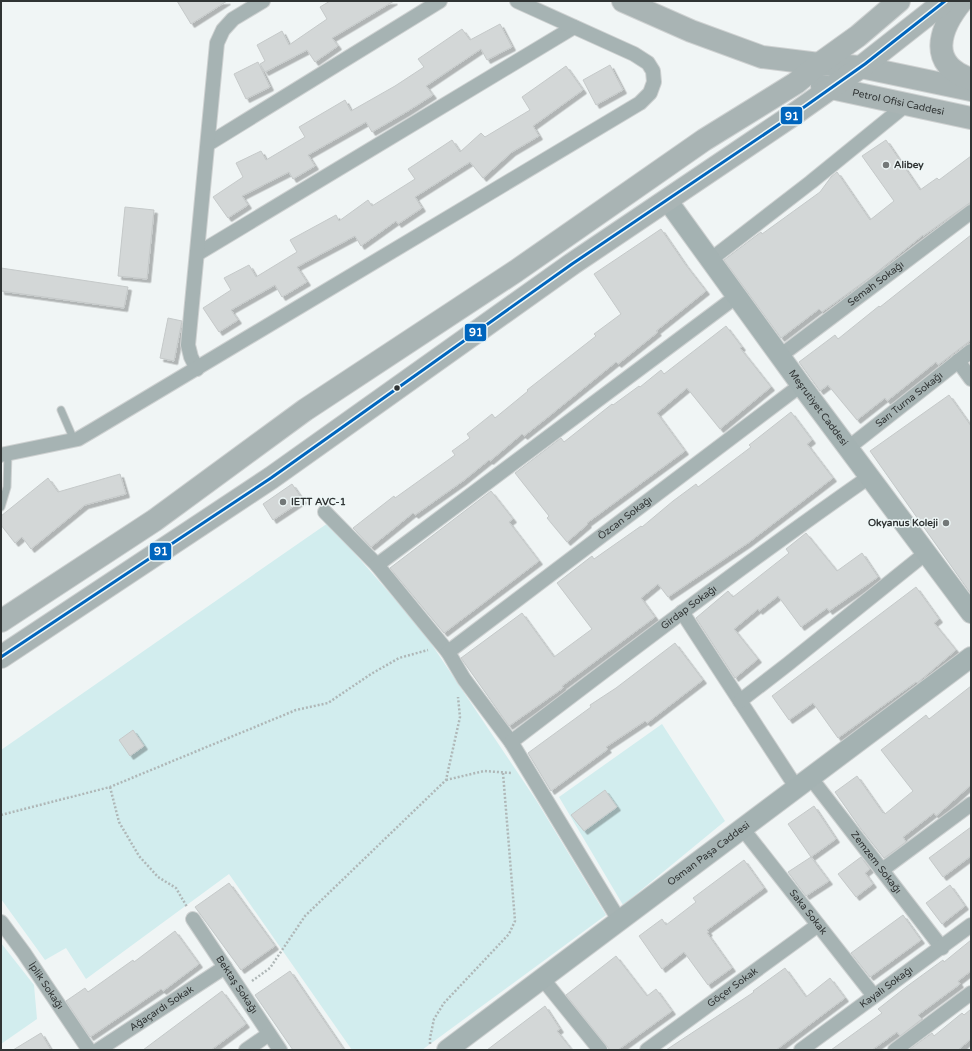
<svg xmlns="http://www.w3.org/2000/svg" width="972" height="1051" font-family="'Varela Round',sans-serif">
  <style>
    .green { fill: #d2edee }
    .building { fill: #d3d7d7; stroke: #c5c9c9; filter: url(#shadow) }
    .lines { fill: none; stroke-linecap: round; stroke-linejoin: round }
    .service-casing { stroke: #ced1d1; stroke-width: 9 }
    .minor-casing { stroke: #ced1d1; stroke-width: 16 }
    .secondary-casing { stroke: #ced1d1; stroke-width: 22 }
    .primary-casing { stroke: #ced1d1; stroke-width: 24 }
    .path { stroke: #afb7b7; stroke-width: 2.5; stroke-dasharray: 2 2; stroke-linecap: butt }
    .service { stroke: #a6b3b3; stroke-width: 7 }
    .minor { stroke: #a6b3b3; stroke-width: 14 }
    .secondary { stroke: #a4b2b2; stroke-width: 20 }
    .primary { stroke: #a9b4b4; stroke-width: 22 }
    .bus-1-casing { stroke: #eef7f7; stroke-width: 6 }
    .bus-1 { stroke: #0065bd; stroke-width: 3 }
    .poi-dot { fill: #737878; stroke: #eef7f7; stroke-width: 1.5 }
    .bus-dot { fill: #303434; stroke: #eef7f7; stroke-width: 1.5 }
    .labels { text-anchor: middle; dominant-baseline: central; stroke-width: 3; stroke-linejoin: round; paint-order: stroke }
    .street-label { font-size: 10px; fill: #303434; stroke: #eef7f7 }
    .poi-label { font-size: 10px; font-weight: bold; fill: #303434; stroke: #eef7f7; text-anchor: start }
    .line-badge { stroke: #eef7f7; stroke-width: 1.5 }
    .badge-label { font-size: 11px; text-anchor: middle; font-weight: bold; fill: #fff }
  </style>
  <defs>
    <filter id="shadow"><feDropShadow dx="3.5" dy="3.5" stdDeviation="0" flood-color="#0004"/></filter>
  </defs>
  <rect width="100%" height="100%" fill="#f0f5f5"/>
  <path class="green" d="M 328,523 L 422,630 L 536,800 L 606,915 L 422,1050 L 352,1050 L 229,874 L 86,979 L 66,948 L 45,960 L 1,899 L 1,750 Z
    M 662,724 L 725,821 L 623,905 L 559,797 Z
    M 1,943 L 34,985 L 37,1019 L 1,1044 Z"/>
  <path class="building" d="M 177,1 L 227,1 L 191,24 Z
    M 330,1 L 394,1 L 332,38 L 338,46 L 315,62 L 307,50 L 265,72 L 260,64 L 265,61 L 257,45 L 282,31 L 289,45 L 327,19 L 320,7 Z
    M 500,24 L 512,47 L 487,60 L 481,49 L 426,86 L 433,95 L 408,111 L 372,132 L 366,122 L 308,155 L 315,166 L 293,179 L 289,172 L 242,196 L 248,205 L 228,218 L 213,197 L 243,177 L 236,163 L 261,151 L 266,160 L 305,137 L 299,127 L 345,100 L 351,111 L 395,86 L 424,67 L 418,59 L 462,29 L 470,40 Z
    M 258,62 L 270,87 L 246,99 L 234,74 Z
    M 610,65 L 623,90 L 596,105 L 583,80 Z
    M 566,66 L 583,90 L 533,126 L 539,136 L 512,152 L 483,178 L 470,162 L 415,197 L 422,208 L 398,224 L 396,221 L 361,246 L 355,236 L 297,267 L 307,282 L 282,297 L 275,285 L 231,310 L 238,320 L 219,332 L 203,308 L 231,290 L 224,278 L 249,265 L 256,277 L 297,252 L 290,240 L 336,215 L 339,221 L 368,200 L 372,206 L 415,179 L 408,169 L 452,140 L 460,152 L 481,133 L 485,137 L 530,110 L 522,97 Z
    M 886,140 L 920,190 L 937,178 L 939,180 L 971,156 L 971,202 L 923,236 L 923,235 L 872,276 L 822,312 L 819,309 L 781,338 L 724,260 L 761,232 L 762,234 L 820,192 L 831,177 L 837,172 L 870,220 L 894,201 L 862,156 Z
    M 125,207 L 154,210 L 147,279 L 118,276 Z
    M 661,229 L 685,264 L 706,291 L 656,331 L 658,332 L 618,364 L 616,362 L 548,417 L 524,436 L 522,434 L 490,461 L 489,460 L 463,481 L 415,515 L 413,513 L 371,547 L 353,528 L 394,496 L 395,498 L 455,455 L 452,451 L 470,438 L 467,434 L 492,414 L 495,418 L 528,391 L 527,390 L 596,336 L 594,334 L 621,314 L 594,274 Z
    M 971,235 L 971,340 L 938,365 L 936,362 L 887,401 L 885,398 L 857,420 L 828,385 L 820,391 L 799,362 L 835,335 L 838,339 L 879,306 L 880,307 Z
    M 1,268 L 128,287 L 124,308 L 1,291 Z
    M 168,318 L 182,321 L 174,361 L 160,358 Z
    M 726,326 L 742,347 L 740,348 L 771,387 L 720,429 L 687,388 L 657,413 L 685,451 L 587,523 L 588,524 L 567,542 L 547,518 L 549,516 L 515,473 L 561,438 L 564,442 L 612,404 L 613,405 L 639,386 L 640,387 L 661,370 L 664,374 Z
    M 949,395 L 971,426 L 971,594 L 870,451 Z
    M 791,412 L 812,440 L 807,444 L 833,478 L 748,543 L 668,597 L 658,584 L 641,598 L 655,617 L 562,686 L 563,688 L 509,726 L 461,658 L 522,613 L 554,657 L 592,629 L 557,583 L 592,556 L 594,559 L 641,526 L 642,527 L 673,501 L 696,484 L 698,487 L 751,447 L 749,445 Z
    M 120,474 L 126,494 L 85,505 L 31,549 L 22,537 L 15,543 L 1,525 L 1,516 L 48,478 L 58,492 Z
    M 292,484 L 303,500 L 273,520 L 263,504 Z
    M 491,491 L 513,519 L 509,522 L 539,561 L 444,633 L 390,568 Z
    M 806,533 L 837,571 L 862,553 L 878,577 L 829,611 L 827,608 L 801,627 L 778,596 L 759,611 L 758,609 L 734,629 L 758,659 L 735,678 L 696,618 L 728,591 L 733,597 L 789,553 L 786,549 Z
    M 916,587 L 939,619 L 934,623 L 956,650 L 917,683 L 916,682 L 838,738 L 813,703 L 789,720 L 772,696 Z
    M 675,643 L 703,680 L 647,723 L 645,721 L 606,747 L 608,749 L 551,791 L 528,753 L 591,707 L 590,705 L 616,688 Z
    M 971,686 L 971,785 L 936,816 L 934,813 L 903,837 L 906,842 L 884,858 L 861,829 L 835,792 L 857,776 L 883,813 L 884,812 L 885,814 L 913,791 L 881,750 L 926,715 L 929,719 Z
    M 133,730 L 144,746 L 130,756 L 119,740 Z
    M 605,790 L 617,807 L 584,831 L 571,815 Z
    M 814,806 L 836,839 L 811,857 L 788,824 Z
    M 971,827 L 971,856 L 943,877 L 929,858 Z
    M 811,857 L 829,881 L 806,896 L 788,872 Z
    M 861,857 L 870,869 L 865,873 L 873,884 L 856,897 L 838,874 Z
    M 744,860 L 764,888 L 707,930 L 709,932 L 707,933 L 732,968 L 708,985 L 684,952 L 662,969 L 639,936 L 662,919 L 666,925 L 696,902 L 693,898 Z
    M 229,883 L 275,946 L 241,970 L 195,907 Z
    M 950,885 L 965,906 L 942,924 L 926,903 Z
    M 903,915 L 921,940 L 870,977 L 851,953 Z
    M 175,931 L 199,964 L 163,991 L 161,989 L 90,1037 L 66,1001 L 85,988 L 88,992 L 133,960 L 134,962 Z
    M 971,940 L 971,971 L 958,981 L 960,984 L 918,1015 L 922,1019 L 900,1036 L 897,1032 L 872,1050 L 831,1050 L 882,1013 L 878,1009 L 906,987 L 943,960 L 944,962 Z
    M 616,956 L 647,996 L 656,989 L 672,1011 L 618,1050 L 610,1050 L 566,995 Z
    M 785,968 L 806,997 L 830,978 L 845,998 L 776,1050 L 666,1050 L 754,992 L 753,991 Z
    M 290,971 L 344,1050 L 293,1050 L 255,995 Z
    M 222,991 L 246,1024 L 211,1050 L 143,1050 Z
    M 545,1006 L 560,1029 L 557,1031 L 572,1050 L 487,1050 Z
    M 971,1009 L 971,1039 L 958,1050 L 910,1049 L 932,1033 L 934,1036 L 962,1013 L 964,1015 Z
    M 41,1033 L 51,1050 L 13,1050 Z"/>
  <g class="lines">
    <defs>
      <path id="service" d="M 61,410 L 74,440
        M 1,507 L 7,487 L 8,453"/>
      <g id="minor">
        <path d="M 208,144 L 440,1"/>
        <path d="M 197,254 L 574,27"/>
        <path d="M 710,260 L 811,182 L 907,104"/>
        <path id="s1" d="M 780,356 L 971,212"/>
        <path d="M 958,361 L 971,379"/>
        <path d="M 197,369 L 191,357 L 188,345 L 217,43 L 223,30 L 233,19 L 263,1"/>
        <path id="s2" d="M 848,448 L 971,351"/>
        <path d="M 1,455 L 78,439 L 95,429 L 640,103 L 650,93 L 654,82 L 653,71 L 648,63 L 634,54 L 517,1"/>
        <path d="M 325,512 L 377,565 L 448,652 L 464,679 L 511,742 L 619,920"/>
        <path d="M 377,565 L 737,296"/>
        <path d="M 682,612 L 796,787"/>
        <path id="s3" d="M 448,652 L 801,385"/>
        <path d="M 740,701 L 788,664 L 926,553"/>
        <path id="s4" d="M 511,742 C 629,652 747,562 869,477"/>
        <path id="s5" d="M 810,777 L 942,948"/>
        <path id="s6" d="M 742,828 L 874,996"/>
        <path d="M 882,870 L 971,804"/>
        <path id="s7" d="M 193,919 L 280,1050"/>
        <path id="s8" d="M 1,922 L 24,953 L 89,1050"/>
        <path d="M 542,978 L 600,1050"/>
        <path id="s9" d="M 98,1050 L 225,967"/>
        <path d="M 246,1050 L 269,1034"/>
        <path id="s10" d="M 647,1050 L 818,925"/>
        <path id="s11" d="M 801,1050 L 971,925"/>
        <path d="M 895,1050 L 971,993"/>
      </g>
      <g id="secondary">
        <path id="s12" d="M 667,200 L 801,385 L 971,613"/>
        <path id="s13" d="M 447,1050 L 971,657"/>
      </g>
      <g id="primary">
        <path d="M 623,1 L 691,31 L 762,57 L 819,64 L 861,67 L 971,90"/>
        <path d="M 962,1 C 939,29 927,65 971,79"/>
        <path id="s14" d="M 822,86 L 971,118"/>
        <path d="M 1,621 L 155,520 L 305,410 L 516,271 L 704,140 L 796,83 L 819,64 L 858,36 L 899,1"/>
        <path d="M 1,657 L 271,478 L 572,264 L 790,117 L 865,64 L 945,1"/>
      </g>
    </defs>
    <use href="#service" class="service-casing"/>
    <use href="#minor" class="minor-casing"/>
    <use href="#secondary" class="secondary-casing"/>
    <use href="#primary" class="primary-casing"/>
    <path class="path" d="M 446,780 L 484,771 L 512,773
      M 110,787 L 119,822 L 139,856 L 158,877 L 176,888 L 187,907
      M 1,815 L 110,787 L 296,710 L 328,703 L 371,674 L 399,658 L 428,650
      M 252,981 L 270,968 L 305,916 L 446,780 L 460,717 L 458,697
      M 430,1044 L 430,1038 L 434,1019 L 444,1003 L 509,934 L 515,921 L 503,773"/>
    <use href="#service" class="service"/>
    <use href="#minor" class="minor"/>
    <use href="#secondary" class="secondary"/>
    <use href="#primary" class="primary"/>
    <defs>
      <path id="bus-1" d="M 1,657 L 271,478 L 572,264 L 790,117 L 865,64 L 945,1"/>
    </defs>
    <use href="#bus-1" class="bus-1-casing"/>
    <use href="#bus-1" class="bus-1"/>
  </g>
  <g class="poi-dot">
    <circle cx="886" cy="165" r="4"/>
    <circle cx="283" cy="502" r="4"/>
    <circle cx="946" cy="523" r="4"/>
  </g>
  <circle class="bus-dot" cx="397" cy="388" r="3.5"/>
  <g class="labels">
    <g class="street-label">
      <text stroke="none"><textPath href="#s14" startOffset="78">Petrol Ofisi Caddesi</textPath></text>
      <text stroke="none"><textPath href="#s1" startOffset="120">Semah Sokağı</textPath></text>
      <text stroke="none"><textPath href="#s2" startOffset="78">Sarı Turna Sokağı</textPath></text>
      <text stroke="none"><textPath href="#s12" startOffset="257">Meşrutiyet Caddesi</textPath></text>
      <text stroke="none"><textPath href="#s3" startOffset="222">Özcan Sokağı</textPath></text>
      <text stroke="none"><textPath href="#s4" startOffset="223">Girdap Sokağı</textPath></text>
      <text stroke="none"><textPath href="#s13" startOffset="327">Osman Paşa Caddesi</textPath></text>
      <text stroke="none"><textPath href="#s5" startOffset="108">Zemzem Sokağı</textPath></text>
      <text stroke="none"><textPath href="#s6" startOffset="107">Saka Sokak</textPath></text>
      <text stroke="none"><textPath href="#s7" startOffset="79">Bektaş Sokağı</textPath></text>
      <text stroke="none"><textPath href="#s8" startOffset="78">İplik Sokağı</textPath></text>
      <text stroke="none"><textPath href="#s10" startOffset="106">Göçer Sokak</textPath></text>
      <text stroke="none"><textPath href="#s11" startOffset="106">Kayalı Sokağı</textPath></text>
      <text stroke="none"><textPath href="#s9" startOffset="76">Ağaçardı Sokak</textPath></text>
    </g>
    <g class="poi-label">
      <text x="894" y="165">Alibey</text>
      <text x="291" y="502">IETT AVC-1</text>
      <text x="938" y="523" text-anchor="end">Okyanus Koleji</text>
    </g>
  </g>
  <g class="line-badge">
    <rect x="780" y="106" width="23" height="19" rx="4" fill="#0065bd"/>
    <rect x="464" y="323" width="23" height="19" rx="4" fill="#0065bd"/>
    <rect x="149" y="542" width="23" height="19" rx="4" fill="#0065bd"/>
  </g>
  <g class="badge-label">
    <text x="792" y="120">91</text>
    <text x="476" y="336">91</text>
    <text x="161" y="555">91</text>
  </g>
  <rect width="972" height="1051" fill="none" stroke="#303434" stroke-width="4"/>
</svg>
